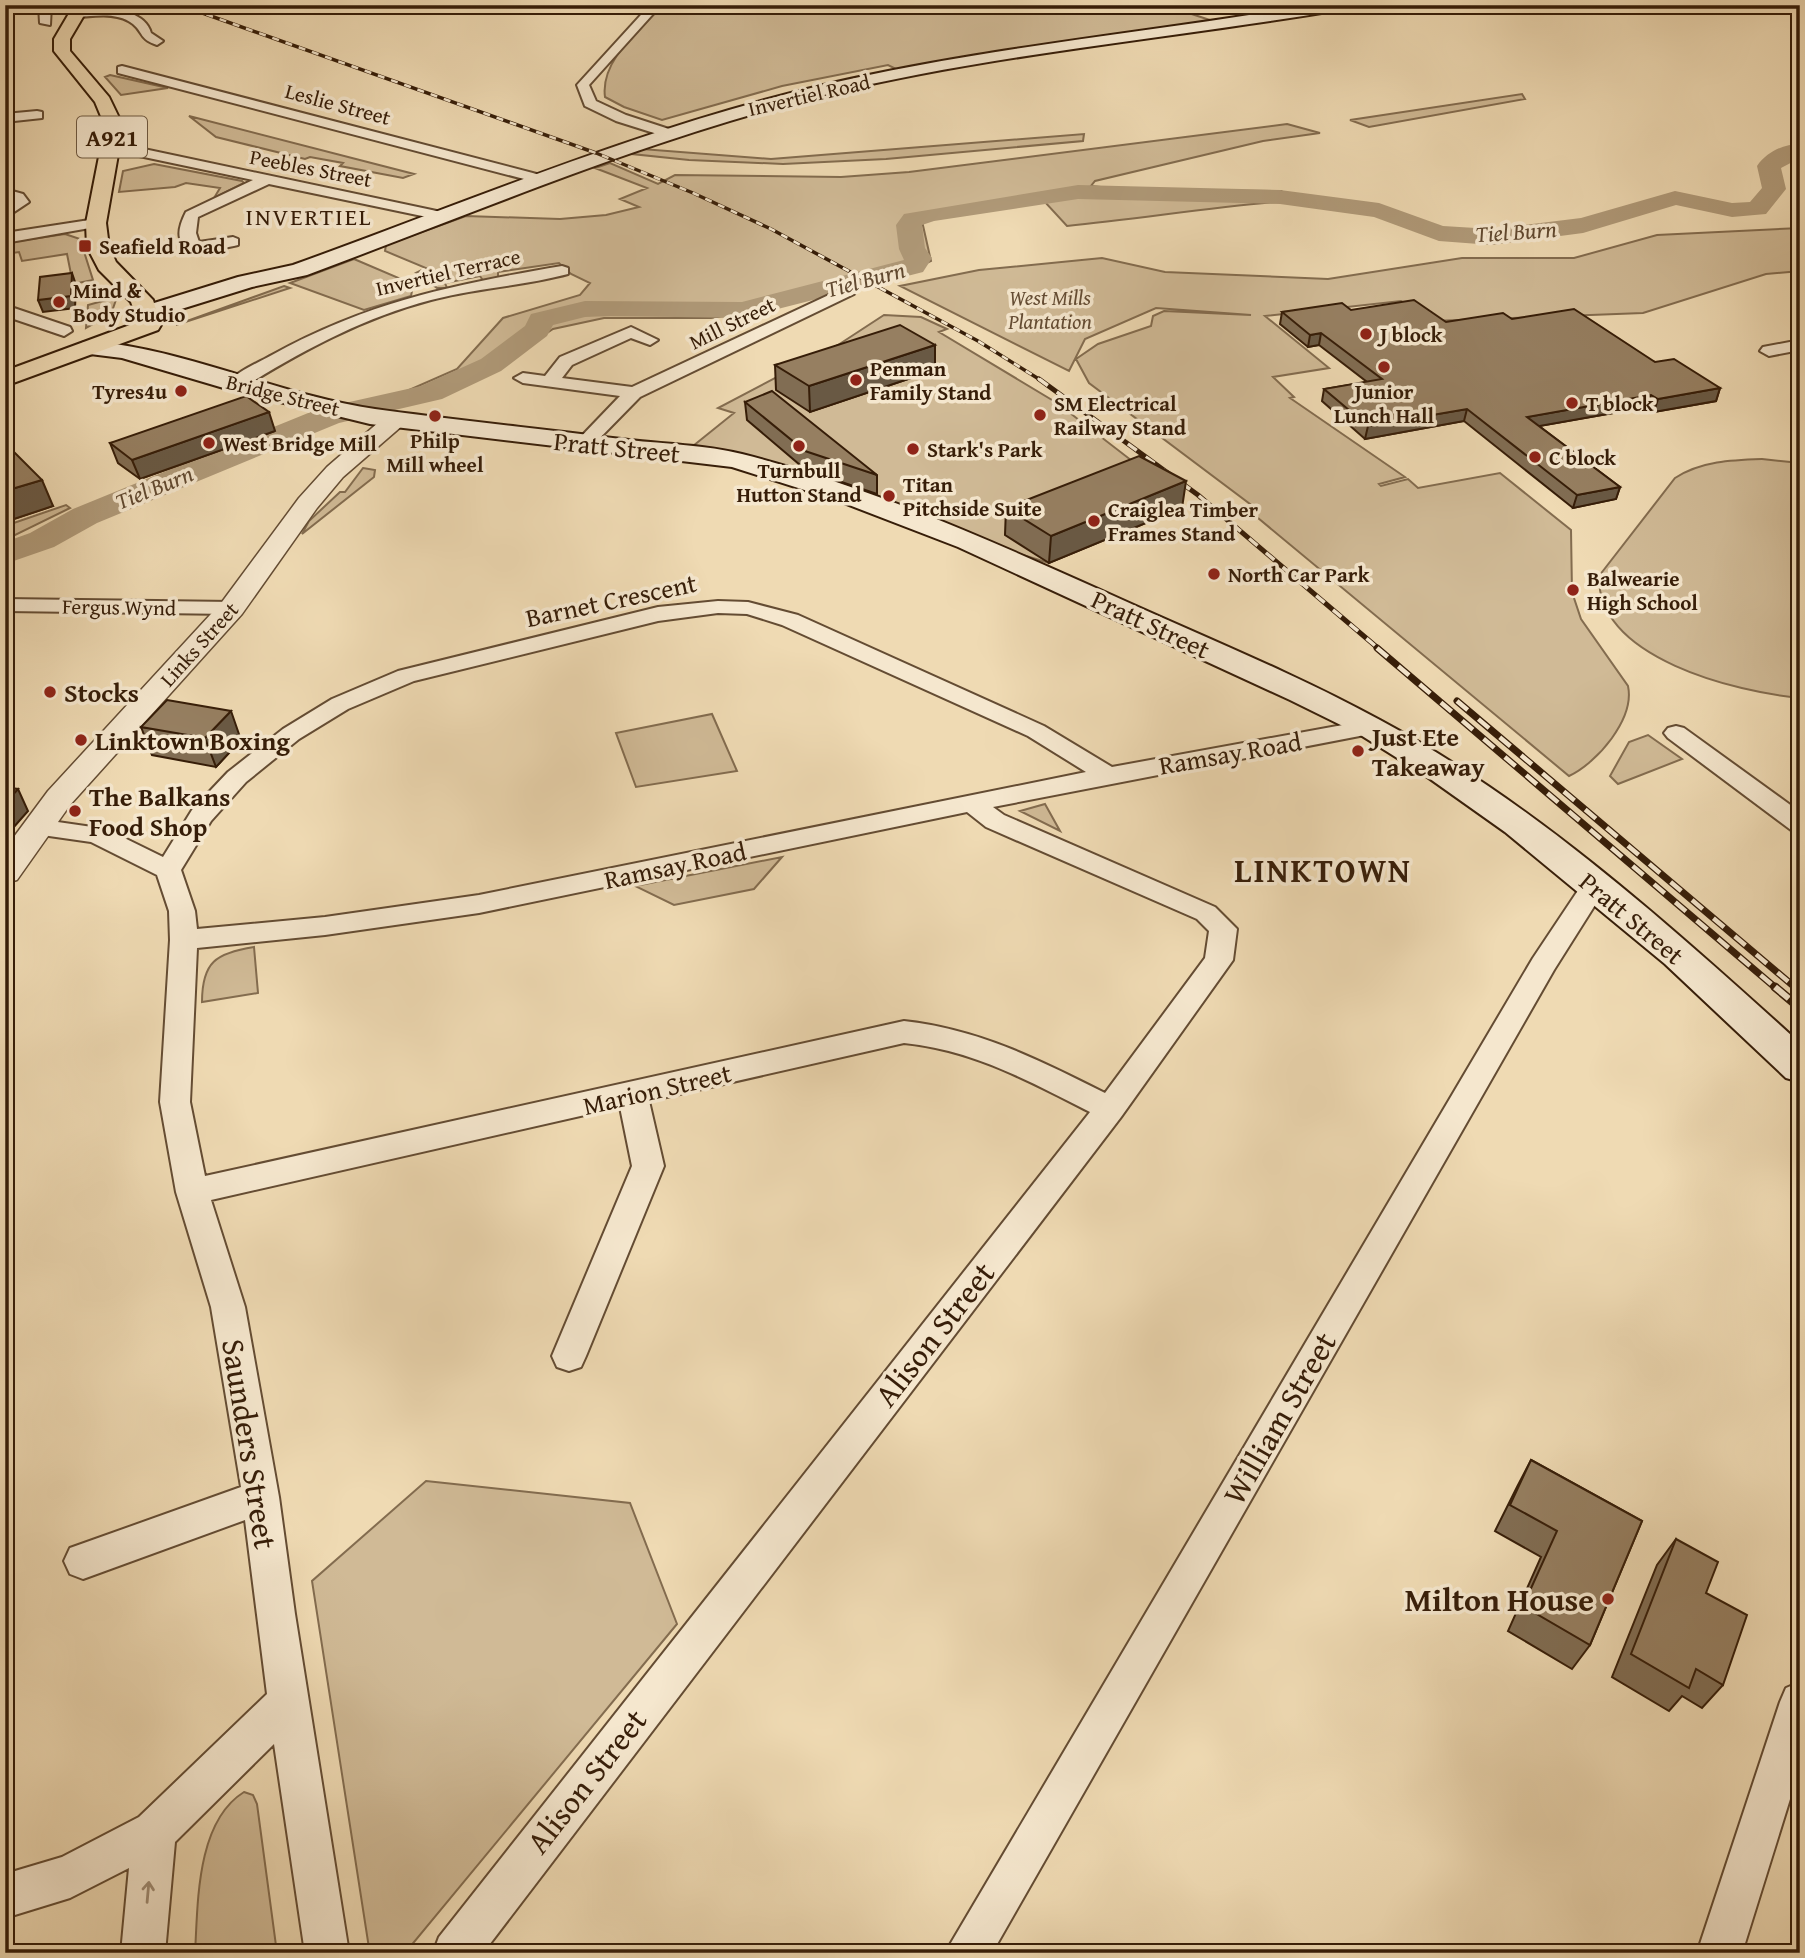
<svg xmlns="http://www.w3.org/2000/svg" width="1805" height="1958" font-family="'Gentium Book Plus',serif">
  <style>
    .green { fill: #d0ba96; stroke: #836c4f; stroke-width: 2 }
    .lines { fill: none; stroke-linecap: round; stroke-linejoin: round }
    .river { fill: #b09a79; fill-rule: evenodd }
    .minor-casing { stroke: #644c33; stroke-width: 4 }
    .tertiary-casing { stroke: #644c33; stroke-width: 3 }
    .secondary-casing { stroke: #361d08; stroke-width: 4 }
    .primary-casing { stroke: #361d08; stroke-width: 4 }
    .minor { fill: #f5e7ce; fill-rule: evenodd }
    .tertiary { fill: #f5e7ce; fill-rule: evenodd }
    .secondary { fill: #f5e7ce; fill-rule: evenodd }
    .primary { fill: #efdab3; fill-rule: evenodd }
    .rail-far3-casing { stroke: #361d08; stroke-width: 3.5 }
    .rail-far2-casing { stroke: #361d08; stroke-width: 5 }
    .rail-far1-casing { stroke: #361d08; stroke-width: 7 }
    .rail-casing { stroke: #361d08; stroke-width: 9 }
    .rail-far3 { stroke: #f5e7ce; stroke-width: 2.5; stroke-dasharray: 7; stroke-linecap: butt }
    .rail-far2 { stroke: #f5e7ce; stroke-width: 3.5; stroke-dasharray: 11; stroke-linecap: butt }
    .rail-far1 { stroke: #f5e7ce; stroke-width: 4.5; stroke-dasharray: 14; stroke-linecap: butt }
    .rail { stroke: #f5e7ce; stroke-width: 6; stroke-dasharray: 18; stroke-linecap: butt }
    .wall { fill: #816d53; stroke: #361d08; stroke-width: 2 }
    .shaded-wall { fill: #695944; stroke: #361d08; stroke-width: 2 }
    .building { fill: #967f61; stroke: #361d08; stroke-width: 2 }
    .oneway { stroke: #9f8c75 }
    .poi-dot { fill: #8f2418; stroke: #f5e7ce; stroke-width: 2.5 }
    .labels { text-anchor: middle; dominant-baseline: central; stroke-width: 7; stroke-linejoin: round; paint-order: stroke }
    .far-street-label { font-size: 21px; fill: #361d08; stroke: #f5e7ce }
    .far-poi-label { font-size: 21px; font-weight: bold; fill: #361d08; stroke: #f5e7ce; text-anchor: start }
    .far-park-label { font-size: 21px; font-style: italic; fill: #644c33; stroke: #f5e7ce }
    .far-water-label { font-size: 23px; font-style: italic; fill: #614930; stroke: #f5e7ce }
    .shield { fill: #f5e7ce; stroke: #6f5a43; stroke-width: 2 }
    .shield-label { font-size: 24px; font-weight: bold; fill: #361d08 }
    .far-quarter-label { font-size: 24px; letter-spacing: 2px; fill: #361d08; stroke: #f5e7ce }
    .street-label { font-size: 26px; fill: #361d08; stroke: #f5e7ce }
    .poi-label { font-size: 26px; font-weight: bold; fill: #361d08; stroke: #f5e7ce; text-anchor: start }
    .near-street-label { font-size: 32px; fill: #361d08; stroke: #f5e7ce }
    .near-poi-label { font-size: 32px; font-weight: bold; fill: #361d08; stroke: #f5e7ce; text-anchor: end }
    .district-label { font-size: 33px; font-weight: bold; letter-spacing: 2px; fill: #361d08; stroke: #f5e7ce }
  </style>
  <rect width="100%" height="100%" fill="#efdab3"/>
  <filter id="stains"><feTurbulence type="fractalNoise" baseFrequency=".00286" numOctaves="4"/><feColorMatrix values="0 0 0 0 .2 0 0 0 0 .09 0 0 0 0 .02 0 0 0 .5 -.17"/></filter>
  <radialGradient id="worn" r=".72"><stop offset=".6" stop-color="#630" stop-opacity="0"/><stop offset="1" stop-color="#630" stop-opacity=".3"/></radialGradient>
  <path class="green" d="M 663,5 L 1164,5 L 1213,21 L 898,70 L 888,65 L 782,86 L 662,120 L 624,107 L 605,97 C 600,60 640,30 663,5 Z
    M 110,75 L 168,88 L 121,95 L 105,77 Z
    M 1522,94 L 1525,99 L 1369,127 L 1350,120 Z
    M 189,116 L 414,174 L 403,178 L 340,166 L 343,163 L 310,157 L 305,159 L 216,137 Z
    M 1287,124 L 1320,133 L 1263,141 L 1095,181 L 1091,186 L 1130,190 L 1281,191 L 1276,202 C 1206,208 1138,219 1067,226 L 1045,202 L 922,221 L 931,261 L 916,268 L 758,311 L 711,318 L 604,318 L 553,329 L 481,377 L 405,405 L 402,393 L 457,369 L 503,318 L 580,295 L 590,283 L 571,274 L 559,263 L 498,272 L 498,280 L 484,282 L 480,276 L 445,283 L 447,288 L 437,288 L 429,282 L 437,279 L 431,274 L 420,276 L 416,273 L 426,268 L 385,251 L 386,245 L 466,216 L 560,219 L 606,215 L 639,207 L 620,199 L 647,188 L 595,168 L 610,163 L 658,184 L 675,175 L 841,177 L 909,172 Z
    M 1084,134 L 1083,141 L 886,159 L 783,164 L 689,160 L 632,154 L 642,149 L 771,159 Z
    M 154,164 L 242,181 L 244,183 L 214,198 L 220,188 L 186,183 L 175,187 L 119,192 L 123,171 Z
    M 1800,228 L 1800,271 L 1766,274 L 1643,313 L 1432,321 L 1401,301 L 1265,316 L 1329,368 L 1273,377 L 1294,397 L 1290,398 L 1405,477 L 1379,484 L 1381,486 L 1408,479 L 1418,488 L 1500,473 L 1571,530 L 1572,592 L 1581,619 L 1628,686 C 1635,719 1597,763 1569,776 L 1252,513 L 1258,510 L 1089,383 L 1076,359 L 1098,344 L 1151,326 L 1153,316 L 1164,311 L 1251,315 L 1156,308 L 1085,339 L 1069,371 L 900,286 L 979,270 L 1102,258 L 1165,272 L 1328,279 L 1462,258 L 1574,258 L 1657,235 Z
    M 65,234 L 80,239 L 93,280 L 73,284 L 67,254 L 22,261 L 19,252 L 5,254 L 5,243 Z
    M 354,259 L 401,279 L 412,291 L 411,296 L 364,310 L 290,283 Z
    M 284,286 L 290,288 L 176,325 Z
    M 117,297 L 111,314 L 86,328 L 88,305 Z
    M 884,315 L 921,317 L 947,329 L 939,332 L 1057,403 L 1140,467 L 1049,563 L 1007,550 L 808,472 L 693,446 L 734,413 L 718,408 L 838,345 Z
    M 1762,459 L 1800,463 L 1800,698 C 1737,692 1597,659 1599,576 L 1675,478 C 1701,461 1732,460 1762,459 Z
    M 363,468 L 375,470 L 374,477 L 302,534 L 309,521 L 340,492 L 345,492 Z
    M 66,505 L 70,508 L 5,540 L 5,526 Z
    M 712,714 L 737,771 L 636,787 L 616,733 Z
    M 1648,735 L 1682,759 L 1618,784 L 1610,776 L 1629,742 Z
    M 1045,804 L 1060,831 L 1020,811 Z
    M 782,857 L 754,889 L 674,905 L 635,886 Z
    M 254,947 L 258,993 L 202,1002 C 202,962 216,953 254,947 Z
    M 426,1481 L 630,1503 L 677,1624 L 405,1953 L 383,1953 L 369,1948 L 312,1581 Z
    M 244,1792 L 253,1795 L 257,1804 L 277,1953 L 195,1953 C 198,1903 196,1822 244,1792 Z"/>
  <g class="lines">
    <path class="river" d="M 1800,144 L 1800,158 L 1781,168 L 1786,189 L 1766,214 L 1732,217 L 1676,205 L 1583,233 L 1492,245 L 1439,241 L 1374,217 L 1280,204 L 1078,199 L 934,221 L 922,225 L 925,248 L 932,258 L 923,272 L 742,318 L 611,316 L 585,317 L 553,325 L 547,336 L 501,371 L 442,399 L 339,423 L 97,523 L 54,547 L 5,564 L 5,542 L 30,533 L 73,509 L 318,409 L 421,386 L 481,359 L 525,326 L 531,314 L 585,301 L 742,302 L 904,260 L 899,249 L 896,225 L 904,214 L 1078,185 L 1280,190 L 1379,203 L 1443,226 L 1492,229 L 1581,218 L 1675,191 L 1732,203 L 1750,202 L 1762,188 L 1757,166 C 1767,152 1783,144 1800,144 Z"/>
    <defs>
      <path id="minor" d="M 39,5 L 51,5 L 50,25 L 40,23 Z
        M 650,5 L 661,5 L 589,85 L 596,101 L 626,115 L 675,131 L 677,134 L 670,138 L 616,121 L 585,106 L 577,85 Z
        M 96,10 C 115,9 145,11 151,33 L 163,41 L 157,45 C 139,39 144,33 133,24 C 118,12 96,16 78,17 L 72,14 Z
        M 122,66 L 548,177 L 550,180 L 543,184 L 118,73 L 118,67 Z
        M 37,111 L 42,112 L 42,118 L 5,122 L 5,114 Z
        M 111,142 L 446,213 L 453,217 L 446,221 L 269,184 L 198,217 L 196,233 L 199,242 L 233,237 L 238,239 L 238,245 C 209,252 162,259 186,212 L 253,180 L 106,149 L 106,143 Z
        M 5,189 L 23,194 L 29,202 L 5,218 L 5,207 L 14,201 L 5,198 Z
        M 96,219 L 103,223 L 101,226 L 5,243 L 5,233 Z
        M 562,266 L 568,268 L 568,274 C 523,286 476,288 431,300 C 362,318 302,351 242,388 L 236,389 L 227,384 C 237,371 258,363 272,355 C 367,302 456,284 562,266 Z
        M 848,286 L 856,291 L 854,294 L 640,397 L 590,448 L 576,448 L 574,444 L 620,396 L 523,383 L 514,378 L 523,373 L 545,376 L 560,357 L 631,327 L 658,340 L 650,345 L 631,338 L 572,365 L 562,378 L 632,387 Z
        M 5,305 L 70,327 L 72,331 L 64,336 L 5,316 Z
        M 1800,340 L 1800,350 L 1769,356 L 1760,351 L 1763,347 Z
        M 5,599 L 232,602 L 243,608 L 232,614 L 5,611 Z
        M 718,601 L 748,602 L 798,615 L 1044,726 L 1112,767 L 1370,720 L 1378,722 L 1382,727 L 1378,732 L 1370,734 L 993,807 L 1004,815 L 1215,907 L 1237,929 L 1233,960 L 1121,1117 L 483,1953 L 433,1953 L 439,1937 L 1090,1112 C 1029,1081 973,1050 904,1043 L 649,1101 L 664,1166 L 586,1356 L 581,1367 L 569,1371 L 557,1367 L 552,1356 L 632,1166 L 620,1107 L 211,1200 L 245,1307 L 279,1497 L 295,1614 L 349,1953 L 305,1953 L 274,1744 L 175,1842 L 165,1953 L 121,1953 L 129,1868 L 70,1898 L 5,1918 L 5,1874 L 62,1857 L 139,1817 L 267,1694 L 245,1520 L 83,1579 L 70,1574 L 64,1561 L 70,1548 L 241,1487 L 211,1307 L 176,1192 L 160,1102 L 170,940 L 169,911 L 157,875 L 91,842 L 28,833 L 24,827 L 28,821 L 37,819 L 106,829 L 163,857 L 192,810 L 228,772 L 283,729 L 332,699 L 398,671 L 658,607 ZM 718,613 L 747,614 L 782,625 L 1028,736 L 1086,772 L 479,895 L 325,917 L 197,929 L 195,911 L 181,870 L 211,821 L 246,782 L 299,739 L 348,709 L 414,681 L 658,621 ZM 967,812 L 986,827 L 1197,919 L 1209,931 L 1205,958 L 1105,1093 C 1040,1060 978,1029 904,1021 L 205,1176 L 190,1102 L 197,948 L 325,935 L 479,913 Z
        M 1676,726 L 1684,728 L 1800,812 L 1800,832 L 1791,830 L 1668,738 L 1664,733 L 1668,728 Z
        M 1594,877 L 1603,880 L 1607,886 L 1554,970 L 992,1953 L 945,1953 L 1533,958 L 1585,880 Z
        M 1800,1682 L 1800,1767 L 1742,1953 L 1697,1953 L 1780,1702 L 1786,1688 Z"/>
      <path id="tertiary" d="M 395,413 L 403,415 L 406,420 L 403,425 L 343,477 L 317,508 L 242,614 L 70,805 L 17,880 L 5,883 L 5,849 L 48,791 L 222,602 L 299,498 L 327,467 L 387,415 Z"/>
      <path id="secondary" d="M 1312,5 L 1347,5 L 1340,10 C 1167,39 990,54 820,96 C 644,140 476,212 307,275 L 252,287 L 146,320 L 135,313 L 138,308 L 238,277 L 293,265 C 465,203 636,130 815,87 C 978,48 1146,33 1312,5 Z
        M 90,341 C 186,349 279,395 375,409 C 460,421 545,429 629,440 C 666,444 706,445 742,454 C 868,486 987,539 1105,592 C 1197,634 1292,672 1380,720 C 1535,803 1670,926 1800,1043 L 1800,1082 L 1786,1078 L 1665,964 L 1505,832 L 1426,776 L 1359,734 L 1290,700 L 958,547 L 836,500 L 732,467 L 370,424 L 227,389 L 122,358 L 82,353 L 78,348 L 82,343 Z"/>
      <path id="primary" d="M 74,5 L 90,5 L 70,39 L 70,51 L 109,97 L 123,126 L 106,223 L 109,247 L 116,262 L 153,300 L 161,325 L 158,330 L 5,386 L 5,371 L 138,322 L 131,302 L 99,270 L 87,247 L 86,223 L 105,126 L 95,102 L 54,51 L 54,39 Z"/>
    </defs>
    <use href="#minor" class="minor-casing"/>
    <use href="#tertiary" class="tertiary-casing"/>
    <use href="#secondary" class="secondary-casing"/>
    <use href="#primary" class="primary-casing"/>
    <use href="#minor" class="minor"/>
    <use href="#tertiary" class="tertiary"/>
    <use href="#secondary" class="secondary"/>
    <use href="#primary" class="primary"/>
    <defs>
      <path id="rail-far3" d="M 180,5 L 596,153 L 693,193 L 771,229 L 978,341 L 1042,381"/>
      <path id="rail-far2" d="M 1039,379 L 1198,495 L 1379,649"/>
      <path id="rail-far1" d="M 1377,648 L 1777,989
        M 1457,701 L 1797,989"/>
      <path id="rail" d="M 1775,987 L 1800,1008
        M 1795,987 L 1800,991"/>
    </defs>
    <use href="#rail-far3" class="rail-far3-casing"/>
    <use href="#rail-far2" class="rail-far2-casing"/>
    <use href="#rail-far1" class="rail-far1-casing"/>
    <use href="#rail" class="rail-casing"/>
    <use href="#rail-far3" class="rail-far3"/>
    <use href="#rail-far2" class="rail-far2"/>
    <use href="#rail-far1" class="rail-far1"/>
    <use href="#rail" class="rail"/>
  </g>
  <path class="wall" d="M 1351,310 L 1446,322 L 1512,319 L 1655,362 L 1720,388 L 1716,401 L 1654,412 L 1647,407 L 1539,426 L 1620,487 L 1616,499 L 1573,508 L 1464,421 L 1365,439 L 1322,401 L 1324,389 L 1367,382 L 1319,345 L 1308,347 L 1280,324 L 1282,312 Z
    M 935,345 L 935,370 L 810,412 L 776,390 L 775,365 Z
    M 745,402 L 877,475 L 877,494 L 806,470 L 747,420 Z
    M 275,431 L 140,479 L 118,463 L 110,443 Z
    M 5,443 L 53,506 L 11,520 L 5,515 Z
    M 1006,508 L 1182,508 L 1049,563 L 1005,535 Z
    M 141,727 L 241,740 L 216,767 L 152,755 Z
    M 1531,1460 L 1642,1521 L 1590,1645 L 1572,1669 L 1508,1631 L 1541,1557 L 1495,1531 L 1517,1487 Z
    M 1676,1539 L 1706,1593 L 1723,1685 L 1702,1708 L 1682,1696 L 1669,1711 L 1612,1677 L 1657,1565 Z"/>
  <path class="shaded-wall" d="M 72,273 L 76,285 L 75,308 L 43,312 L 38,300 Z
    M 1321,333 L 1319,345 L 1308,347 L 1310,335 Z
    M 935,345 L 935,370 L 810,412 L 809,386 Z
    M 1720,388 L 1716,401 L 1654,412 L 1658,399 Z
    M 1651,395 L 1647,407 L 1523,429 L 1527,417 Z
    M 1467,409 L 1464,421 L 1365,439 L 1368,426 Z
    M 269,412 L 275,431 L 140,479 L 132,460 Z
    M 42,480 L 53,506 L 11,520 L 5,507 L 5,491 Z
    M 1186,481 L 1182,508 L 1049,563 L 1051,536 Z
    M 1620,487 L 1616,499 L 1573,508 L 1577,495 Z
    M 231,711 L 241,740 L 216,767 L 205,738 Z
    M 18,789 L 28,811 L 5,837 L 5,803 Z"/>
  <path class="building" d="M 72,273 L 71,296 L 38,300 L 40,277 Z
    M 1414,300 L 1446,322 L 1503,313 L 1512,319 L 1574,309 L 1655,362 L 1674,359 L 1720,388 L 1658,399 L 1651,395 L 1527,417 L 1620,487 L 1577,495 L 1467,409 L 1368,426 L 1324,389 L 1382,379 L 1321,333 L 1310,335 L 1282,312 L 1342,303 L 1351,310 Z
    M 900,325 L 935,345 L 809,386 L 775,365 Z
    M 772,391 L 877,475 L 805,451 L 745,402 Z
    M 246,396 L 269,412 L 132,460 L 110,443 Z
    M 5,443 L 42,480 L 5,491 Z
    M 1139,456 L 1186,481 L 1051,536 L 1006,508 Z
    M 167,700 L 231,711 L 205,738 L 141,727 Z
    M 5,787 L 18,789 L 5,803 Z
    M 1531,1460 L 1642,1521 L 1590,1645 L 1523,1606 L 1557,1531 L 1510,1505 Z
    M 1676,1539 L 1718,1562 L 1706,1593 L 1747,1615 L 1723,1685 L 1696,1669 L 1689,1688 L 1631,1654 Z"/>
  <defs><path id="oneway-shaft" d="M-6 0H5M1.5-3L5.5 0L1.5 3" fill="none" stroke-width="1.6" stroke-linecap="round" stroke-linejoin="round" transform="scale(1.75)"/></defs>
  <use class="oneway" href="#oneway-shaft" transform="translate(148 1892) rotate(-85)"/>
  <g class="poi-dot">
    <rect x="78" y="239" width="14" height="14" rx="3.5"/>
    <circle cx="59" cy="302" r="7"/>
    <circle cx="1366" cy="334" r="7"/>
    <circle cx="1384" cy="367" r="7"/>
    <circle cx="856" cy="380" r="7"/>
    <circle cx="181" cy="391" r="7"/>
    <circle cx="1572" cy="403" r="7"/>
    <circle cx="1040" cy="415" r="7"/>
    <circle cx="435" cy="416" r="7"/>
    <circle cx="209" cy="443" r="7"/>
    <circle cx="799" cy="446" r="7"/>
    <circle cx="913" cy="449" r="7"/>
    <circle cx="1535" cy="457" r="7"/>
    <circle cx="889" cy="496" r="7"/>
    <circle cx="1094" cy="521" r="7"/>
    <circle cx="1214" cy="574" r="7"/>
    <circle cx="1573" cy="590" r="7"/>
    <circle cx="50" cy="692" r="7"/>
    <circle cx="81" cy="740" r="7"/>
    <circle cx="1358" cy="751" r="7"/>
    <circle cx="75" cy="811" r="7"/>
    <circle cx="1608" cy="1599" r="7"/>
  </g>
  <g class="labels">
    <g class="far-street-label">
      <text transform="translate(809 95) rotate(-13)">Invertiel Road</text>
      <text transform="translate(338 104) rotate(15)">Leslie Street</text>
      <text transform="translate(311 168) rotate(11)">Peebles Street</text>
      <text transform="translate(448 272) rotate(-13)">Invertiel Terrace</text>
      <text transform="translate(732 323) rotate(-26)">Mill Street</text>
      <text transform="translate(283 395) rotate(14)">Bridge Street</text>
      <text transform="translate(119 607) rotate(1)">Fergus Wynd</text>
      <text transform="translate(199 644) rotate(-48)">Links Street</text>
    </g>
    <g class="far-poi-label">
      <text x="99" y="246">Seafield Road</text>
      <text x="73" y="290">Mind &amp;<tspan x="73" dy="24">Body Studio</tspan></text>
      <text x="1380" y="334">J block</text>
      <text x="870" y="368">Penman<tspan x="870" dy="24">Family Stand</tspan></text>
      <text x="167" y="391" text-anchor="end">Tyres4u</text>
      <text x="1384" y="391" text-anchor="middle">Junior<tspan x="1384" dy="24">Lunch Hall</tspan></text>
      <text x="1054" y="403">SM Electrical<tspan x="1054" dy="24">Railway Stand</tspan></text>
      <text x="1586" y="403">T block</text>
      <text x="435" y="440" text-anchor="middle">Philp<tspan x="435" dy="24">Mill wheel</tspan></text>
      <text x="223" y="443">West Bridge Mill</text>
      <text x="927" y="449">Stark's Park</text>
      <text x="1549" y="457">C block</text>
      <text x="799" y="470" text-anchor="middle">Turnbull<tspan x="799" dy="24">Hutton Stand</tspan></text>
      <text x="903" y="484">Titan<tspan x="903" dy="24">Pitchside Suite</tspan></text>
      <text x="1108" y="509">Craiglea Timber<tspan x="1108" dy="24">Frames Stand</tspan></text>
      <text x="1228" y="574">North Car Park</text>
      <text x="1587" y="578">Balwearie<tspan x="1587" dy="24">High School</tspan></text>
    </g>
    <g class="far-park-label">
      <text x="1050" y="297">West Mills<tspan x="1050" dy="24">Plantation</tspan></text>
    </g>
    <g class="far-water-label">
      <text transform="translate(1516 231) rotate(-4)">Tiel Burn</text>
      <text transform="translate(865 279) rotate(-15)">Tiel Burn</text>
      <text transform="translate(154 487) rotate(-22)">Tiel Burn</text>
    </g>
    <rect class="shield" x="77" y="116.5" width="70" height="41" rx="5"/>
    <g class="shield-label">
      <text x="112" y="137">A921</text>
    </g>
    <g class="far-quarter-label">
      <text x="309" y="216">INVERTIEL</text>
    </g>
    <g class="street-label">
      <text transform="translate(617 447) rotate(6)">Pratt Street</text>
      <text transform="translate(611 600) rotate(-12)">Barnet Crescent</text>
      <text transform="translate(1151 624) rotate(25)">Pratt Street</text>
      <text transform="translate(1230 753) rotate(-10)">Ramsay Road</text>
      <text transform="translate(675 865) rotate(-12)">Ramsay Road</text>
      <text transform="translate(1632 918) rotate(40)">Pratt Street</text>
      <text transform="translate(657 1089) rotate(-13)">Marion Street</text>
    </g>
    <g class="poi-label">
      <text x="64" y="692">Stocks</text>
      <text x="1372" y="736">Just Ete<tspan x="1372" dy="30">Takeaway</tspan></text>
      <text x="95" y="740">Linktown Boxing</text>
      <text x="89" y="796">The Balkans<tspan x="89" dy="30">Food Shop</tspan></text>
    </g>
    <g class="near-street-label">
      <text transform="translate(934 1334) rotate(-52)">Alison Street</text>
      <text transform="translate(1279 1418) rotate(-60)">William Street</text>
      <text transform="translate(250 1444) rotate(81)">Saunders Street</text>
      <text transform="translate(586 1781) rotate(-52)">Alison Street</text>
    </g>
    <g class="near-poi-label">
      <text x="1594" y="1599">Milton House</text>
    </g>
    <g class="district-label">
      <text x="1323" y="870">LINKTOWN</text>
    </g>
  </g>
  <rect width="1805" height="1958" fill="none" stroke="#efdab3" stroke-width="28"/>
  <rect x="7" y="7" width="1791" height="1944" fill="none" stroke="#361d08" stroke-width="3.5"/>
  <rect x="14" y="14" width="1777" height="1930" fill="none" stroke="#361d08" stroke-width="2"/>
  <rect width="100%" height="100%" filter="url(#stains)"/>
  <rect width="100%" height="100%" fill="url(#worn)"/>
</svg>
